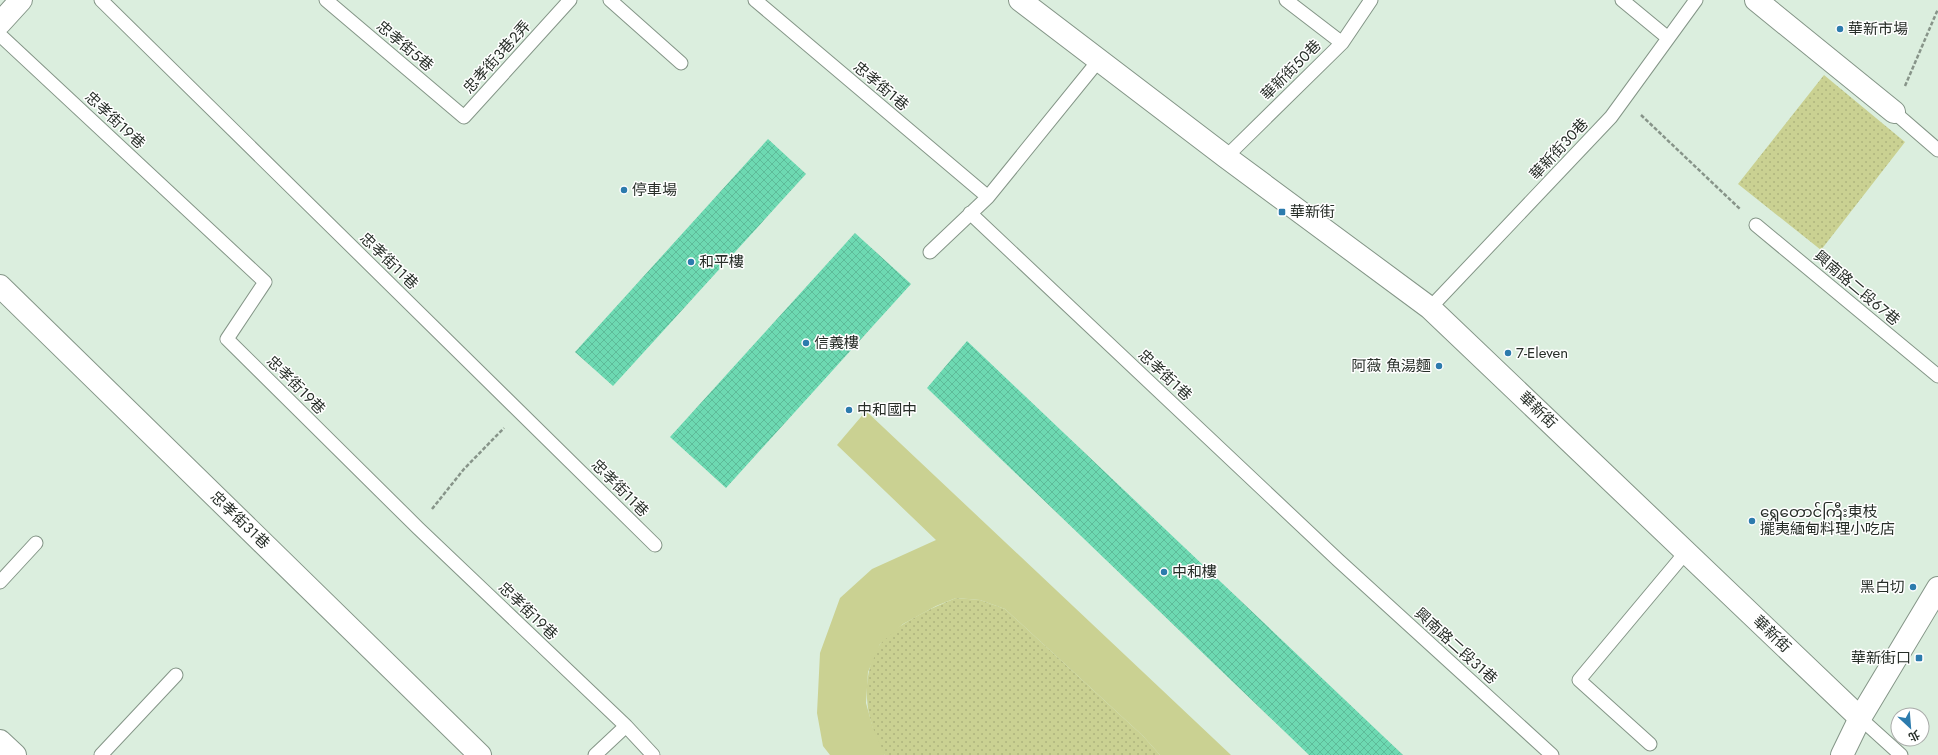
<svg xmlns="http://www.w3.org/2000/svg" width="1938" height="755" font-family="Jost,'Noto Sans TC','Noto Sans Myanmar',sans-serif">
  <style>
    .grass { fill: url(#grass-dots) }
    .pitch { fill: #cad192 }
    .building { fill: url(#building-cross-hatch) }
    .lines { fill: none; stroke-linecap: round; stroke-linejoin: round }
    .service-casing { stroke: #849587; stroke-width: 15 }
    .minor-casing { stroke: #849587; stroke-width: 24 }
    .tertiary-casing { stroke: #849587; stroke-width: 24 }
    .path { stroke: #879489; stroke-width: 2.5; stroke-dasharray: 4 2; stroke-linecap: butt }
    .service { stroke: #fff; stroke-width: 13 }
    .minor { stroke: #fff; stroke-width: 22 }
    .tertiary { stroke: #fff; stroke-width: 22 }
    .poi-dot { fill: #2c7bad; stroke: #fff; stroke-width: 1.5 }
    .labels { text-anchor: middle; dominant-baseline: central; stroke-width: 3; stroke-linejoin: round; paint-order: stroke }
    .poi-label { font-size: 15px; fill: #272e28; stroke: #fff; text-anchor: start }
    .street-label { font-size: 15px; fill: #272e28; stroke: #fff }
  </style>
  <defs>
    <pattern id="grass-dots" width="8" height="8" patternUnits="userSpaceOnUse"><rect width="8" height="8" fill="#cad192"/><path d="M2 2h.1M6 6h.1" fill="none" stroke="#aeb47e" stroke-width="1.8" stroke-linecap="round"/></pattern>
    <pattern id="building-cross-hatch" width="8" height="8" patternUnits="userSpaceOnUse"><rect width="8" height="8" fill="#6dd9b2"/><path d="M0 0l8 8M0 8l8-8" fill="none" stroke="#5ebb99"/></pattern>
  </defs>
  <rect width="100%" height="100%" fill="#dbeede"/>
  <path class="grass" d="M 1824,75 L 1905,142 L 1821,250 L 1738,184 Z
    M 956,598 L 980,600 L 1005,609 L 1143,736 L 1160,755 L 885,755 C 877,748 873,729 870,718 C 864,694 866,666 880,644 C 892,626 936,606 956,598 Z"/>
  <path class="pitch" d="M 866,411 L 1231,755 L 1160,755 L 1143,736 L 1005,609 L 980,600 L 956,598 L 936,606 L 903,624 L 880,644 L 868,672 L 866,703 L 873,728 L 885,755 L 830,755 L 823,746 L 817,713 L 820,653 L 840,598 L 872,569 L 936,540 L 837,445 Z"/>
  <path class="building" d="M 768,139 L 806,174 L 613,386 L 575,352 Z
    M 855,233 L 911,284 L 726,488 L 670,437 Z
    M 967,341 L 1403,755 L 1309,755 L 927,388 Z"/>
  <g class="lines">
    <defs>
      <path id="service" d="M 101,0 L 655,545
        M 326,0 L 464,117 L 570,0
        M 610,0 L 681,63
        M 755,0 L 988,197
        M 1286,0 L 1342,43
        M 1622,0 L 1668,38
        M 0,35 L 265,282 L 227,339 L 418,528 L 626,726 L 653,755
        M 1894,112 L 1938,150
        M 1226,157 L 1342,43 L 1371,0
        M 970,213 L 1338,560 L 1552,755
        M 1756,225 L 1938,376
        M 930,252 L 988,197 L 1099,60
        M 1430,308 L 1611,117 L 1696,0
        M 0,582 L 36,543
        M 1860,718 L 1901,755
        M 1650,744 L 1579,680 L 1686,552
        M 101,755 L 176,675
        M 595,755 L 626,726"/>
      <path id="minor" d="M 1020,0 L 1226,157 L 1430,308 L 1860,718
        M 1756,0 L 1894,112
        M 0,23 L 21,0
        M 0,286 L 480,755
        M 0,741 L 15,755"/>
      <path id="tertiary" d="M 1842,755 L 1860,718 L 1938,588"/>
    </defs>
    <use href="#service" class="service-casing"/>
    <use href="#minor" class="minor-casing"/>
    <use href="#tertiary" class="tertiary-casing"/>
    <path class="path" d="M 1905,86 L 1938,9
      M 1641,115 L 1740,209
      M 432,509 L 464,469 L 504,428"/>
    <use href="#service" class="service"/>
    <use href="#minor" class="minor"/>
    <use href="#tertiary" class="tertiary"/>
  </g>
  <g class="poi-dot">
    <circle cx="1840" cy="29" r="4"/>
    <circle cx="624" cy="190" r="4"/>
    <rect x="1278" y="208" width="8" height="8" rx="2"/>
    <circle cx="691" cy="262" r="4"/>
    <circle cx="806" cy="343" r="4"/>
    <circle cx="1508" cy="353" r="4"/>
    <circle cx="1439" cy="366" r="4"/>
    <circle cx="849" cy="410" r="4"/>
    <circle cx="1752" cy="521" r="4"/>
    <circle cx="1164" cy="572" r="4"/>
    <circle cx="1913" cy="587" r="4"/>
    <rect x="1915" y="654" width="8" height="8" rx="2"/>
  </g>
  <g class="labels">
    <g class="poi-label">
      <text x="1848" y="29">華新市場</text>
      <text x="632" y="190">停車場</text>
      <text x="1290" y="212">華新街</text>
      <text x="699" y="262">和平樓</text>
      <text x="814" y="343">信義樓</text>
      <text x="1516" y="353">7-Eleven</text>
      <text x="1431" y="366" text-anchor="end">阿薇 魚湯麵</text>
      <text x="857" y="410">中和國中</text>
      <text x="1760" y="512">ရွှေတောင်ကြီး東枝<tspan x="1760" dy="17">擺夷緬甸料理小吃店</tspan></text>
      <text x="1172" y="572">中和樓</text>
      <text x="1905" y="587" text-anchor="end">黑白切</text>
      <text x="1911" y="658" text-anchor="end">華新街口</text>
    </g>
    <g class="street-label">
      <text transform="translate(405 46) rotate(40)">忠孝街5巷</text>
      <text transform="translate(497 57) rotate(-48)">忠孝街3巷2弄</text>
      <text transform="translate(1291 70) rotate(-45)">華新街50巷</text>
      <text transform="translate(881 86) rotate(40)">忠孝街1巷</text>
      <text transform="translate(115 120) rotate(43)">忠孝街19巷</text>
      <text transform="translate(1559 149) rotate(-47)">華新街30巷</text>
      <text transform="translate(389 261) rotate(44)">忠孝街11巷</text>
      <text transform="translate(1857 288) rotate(40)">興南路二段67巷</text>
      <text transform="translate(1165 375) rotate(43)">忠孝街1巷</text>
      <text transform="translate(296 385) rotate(45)">忠孝街19巷</text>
      <text transform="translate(1538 410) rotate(44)">華新街</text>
      <text transform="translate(620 488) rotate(45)">忠孝街11巷</text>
      <text transform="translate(240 520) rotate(44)">忠孝街31巷</text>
      <text transform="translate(528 611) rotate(44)">忠孝街19巷</text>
      <text transform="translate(1772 634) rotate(44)">華新街</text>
      <text transform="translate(1456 646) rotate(42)">興南路二段31巷</text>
    </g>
  </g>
  <g transform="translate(1910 727) rotate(154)"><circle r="19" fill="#ffffff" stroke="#a9aba9"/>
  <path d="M0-3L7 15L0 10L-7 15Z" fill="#2c7bad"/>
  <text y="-6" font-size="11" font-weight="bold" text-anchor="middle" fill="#272e28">北</text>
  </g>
</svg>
